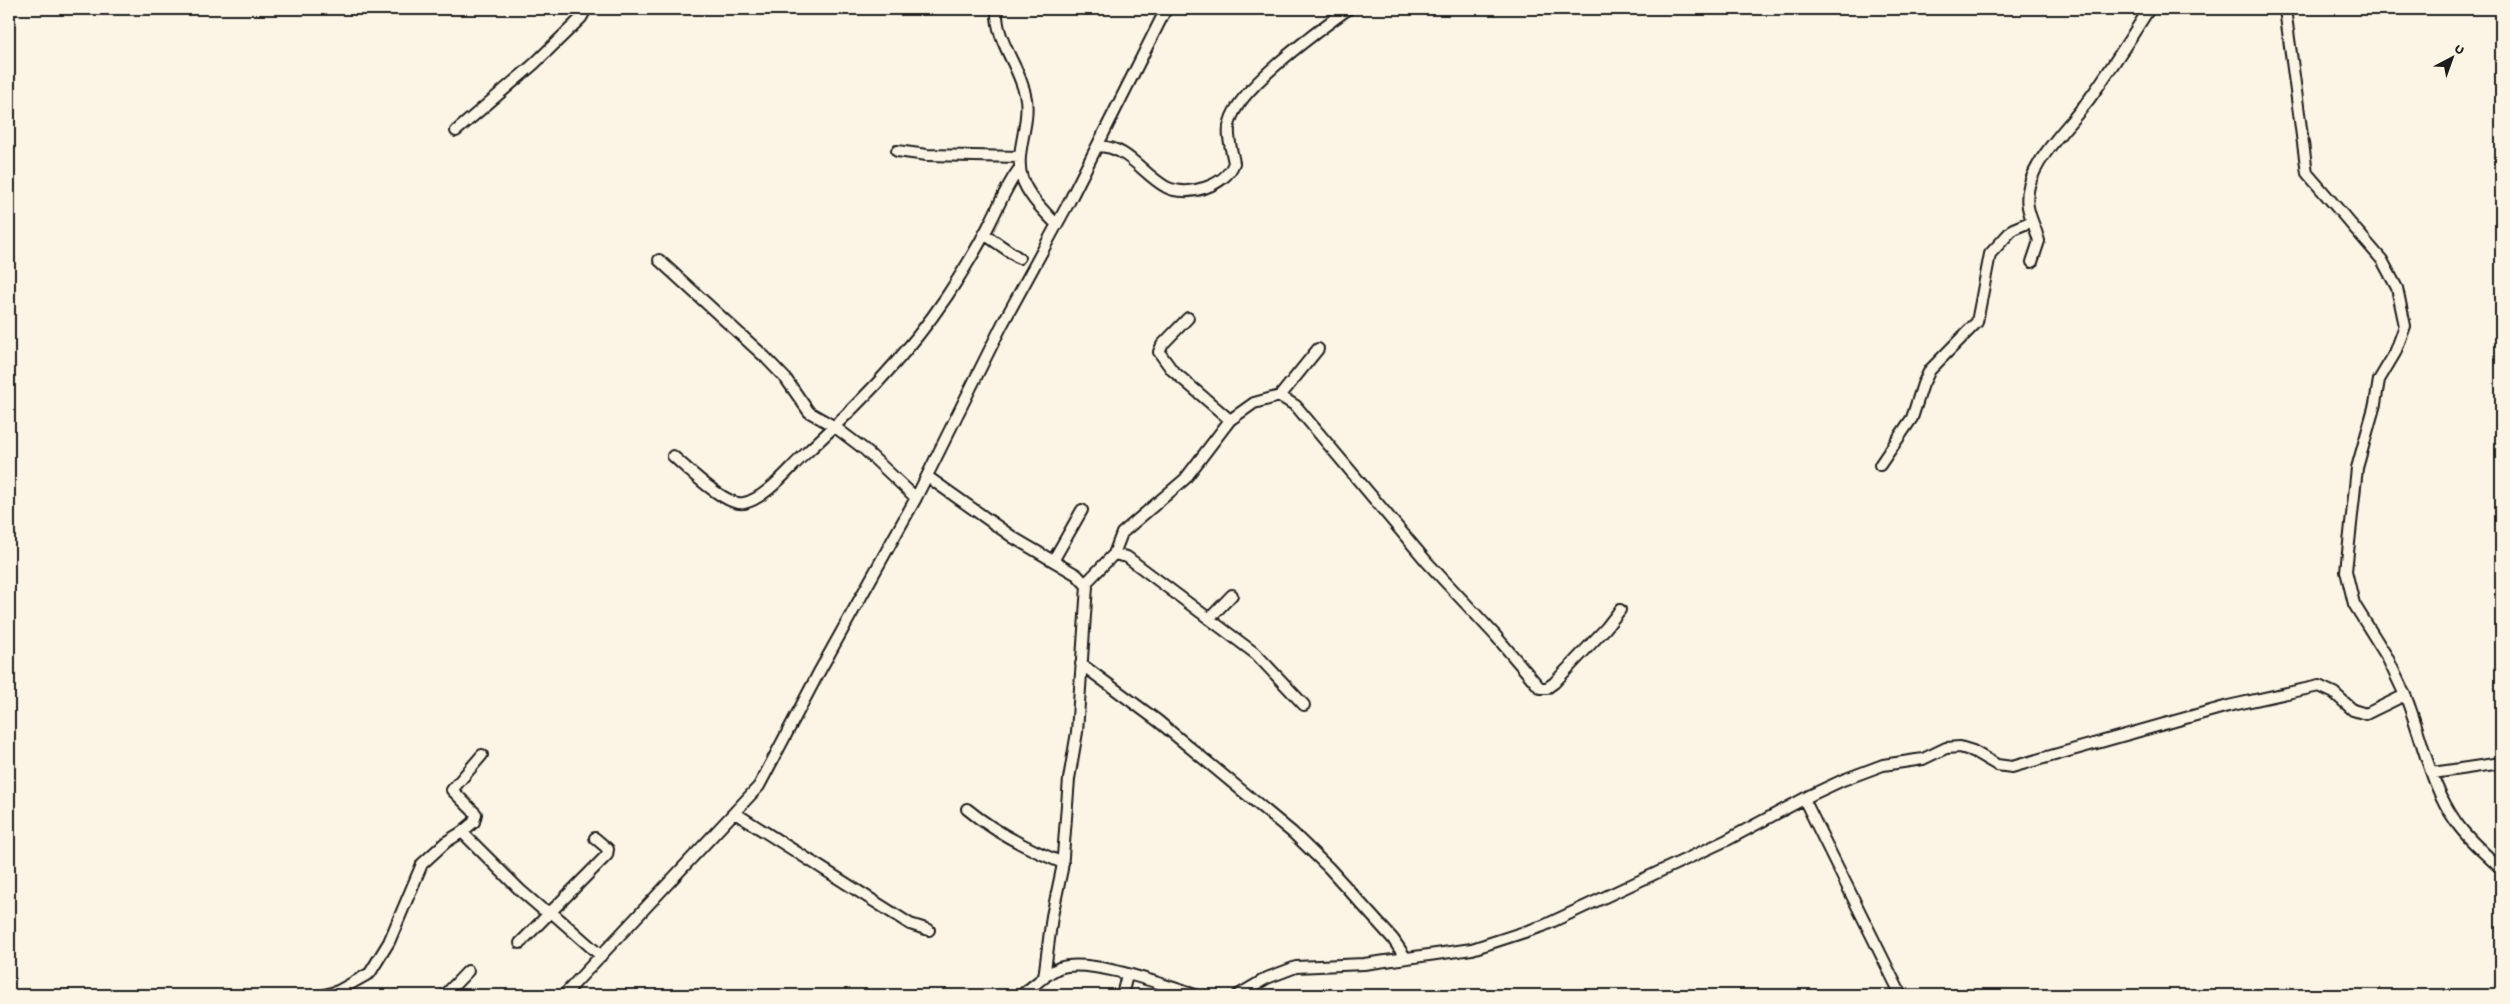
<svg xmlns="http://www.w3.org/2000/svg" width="2510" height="1004" font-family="'Gochi Hand',sans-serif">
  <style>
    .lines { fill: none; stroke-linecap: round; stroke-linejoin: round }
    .minor-casing { stroke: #1c1c1c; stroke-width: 14 }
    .minor { stroke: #fcf5e5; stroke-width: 10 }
  </style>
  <rect width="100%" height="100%" fill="#fcf5e5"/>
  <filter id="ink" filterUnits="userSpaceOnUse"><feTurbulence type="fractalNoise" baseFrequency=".02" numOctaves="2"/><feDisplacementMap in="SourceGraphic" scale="10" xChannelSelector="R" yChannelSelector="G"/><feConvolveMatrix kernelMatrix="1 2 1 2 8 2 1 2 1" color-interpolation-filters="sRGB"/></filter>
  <g filter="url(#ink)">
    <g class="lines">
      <defs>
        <path id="minor" d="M 997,9 C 995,42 1021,67 1026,99 C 1030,126 1014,153 1022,178 C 1028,196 1044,211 1056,224
          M 2285,9 L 2307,173 L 2382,260 L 2397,288 L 2405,326 L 2395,353 L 2379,380 L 2375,404 L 2357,468 L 2346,571 L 2354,604 L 2387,657 L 2405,695
          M 456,131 L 534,64 L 581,18 L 586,9
          M 1097,146 C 1128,146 1141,173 1166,187 C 1187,198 1226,186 1234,163 C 1232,151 1226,134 1230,122 C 1238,88 1318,31 1348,9
          M 897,151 L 927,155 L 1020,157
          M 984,234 L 1019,258
          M 659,260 L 765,357 L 786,379 L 809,412 L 835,427 L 864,449 L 916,498
          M 2032,262 L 2039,241 C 2034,221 2023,209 2029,186 C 2037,155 2071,124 2090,98 C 2111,69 2130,39 2149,9
          M 1188,318 L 1162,345 L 1159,352 L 1172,370 L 1230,420
          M 1280,396 L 1318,349
          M 673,456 C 687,468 726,507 744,503 C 765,499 788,470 803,456 C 856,407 907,356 947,296 C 962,273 977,249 989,225 C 999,206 1007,184 1020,168
          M 1880,465 L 1912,418 L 1923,384 L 1930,370 L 1977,322 L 1990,254 L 2013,229 L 2030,222
          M 928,477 L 1014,538 L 1077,575 L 1087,586 L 1077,732 L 1069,779 L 1062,869 L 1052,916 L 1044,978
          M 1114,554 L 1122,533 L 1185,479 L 1230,420 L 1254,403 L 1280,396 L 1296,406 L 1427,562 L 1495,635 L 1540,688 L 1547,688 L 1554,683 L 1606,628 L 1620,610
          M 1053,561 L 1082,510
          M 1086,583 L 1114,554 L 1127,557 L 1256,654 L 1304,705
          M 1209,619 L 1232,595
          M 1081,664 L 1158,721 L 1293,833 L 1329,868 L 1393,939 L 1405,957
          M 482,755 L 452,790 L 476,814 L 474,822 L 462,832 L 520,890 L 542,909 L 550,911 L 601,956
          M 2433,773 L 2501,763
          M 1804,799 L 1901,995
          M 967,809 C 996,833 1028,849 1063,863
          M 735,813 L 910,924 L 929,930
          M 520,943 L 607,855 L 608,849 L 595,838
          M 325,995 L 338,991 L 370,973 L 389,942 L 422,864 L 446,842 L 462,832
          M 445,995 L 468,971
          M 564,995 L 759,786 L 818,674 L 916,498 L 1002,325 L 1068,204 L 1166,9
          M 1021,995 C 1033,987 1045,974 1059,968 C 1089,957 1164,985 1195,995
          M 1122,995 L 1127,975
          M 1238,995 L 1267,978 L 1296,967 L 1364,964 L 1472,949 L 1543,926 L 1727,840 L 1811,795 L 1843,780 L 1883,765 L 1923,759 L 1946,748 L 1960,747 L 1973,751 L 1997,765 L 2012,767 L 2228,706 L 2319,686 L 2334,693 L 2353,710 L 2366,714 L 2405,695 C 2422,736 2430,786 2456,822 C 2468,840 2486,854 2501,869"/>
      </defs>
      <use href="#minor" class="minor-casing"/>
      <use href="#minor" class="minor"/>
    </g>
  </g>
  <rect width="2510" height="1004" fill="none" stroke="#fcf5e5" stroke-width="30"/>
  <rect x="15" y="15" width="2480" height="974" fill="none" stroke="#1c1c1c" stroke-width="2" filter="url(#ink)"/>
  <g transform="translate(2452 58) rotate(41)" stroke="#fcf5e5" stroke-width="4" paint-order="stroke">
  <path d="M0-4L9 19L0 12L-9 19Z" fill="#1c1c1c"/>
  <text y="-8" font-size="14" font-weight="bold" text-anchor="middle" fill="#1c1c1c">U</text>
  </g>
</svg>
